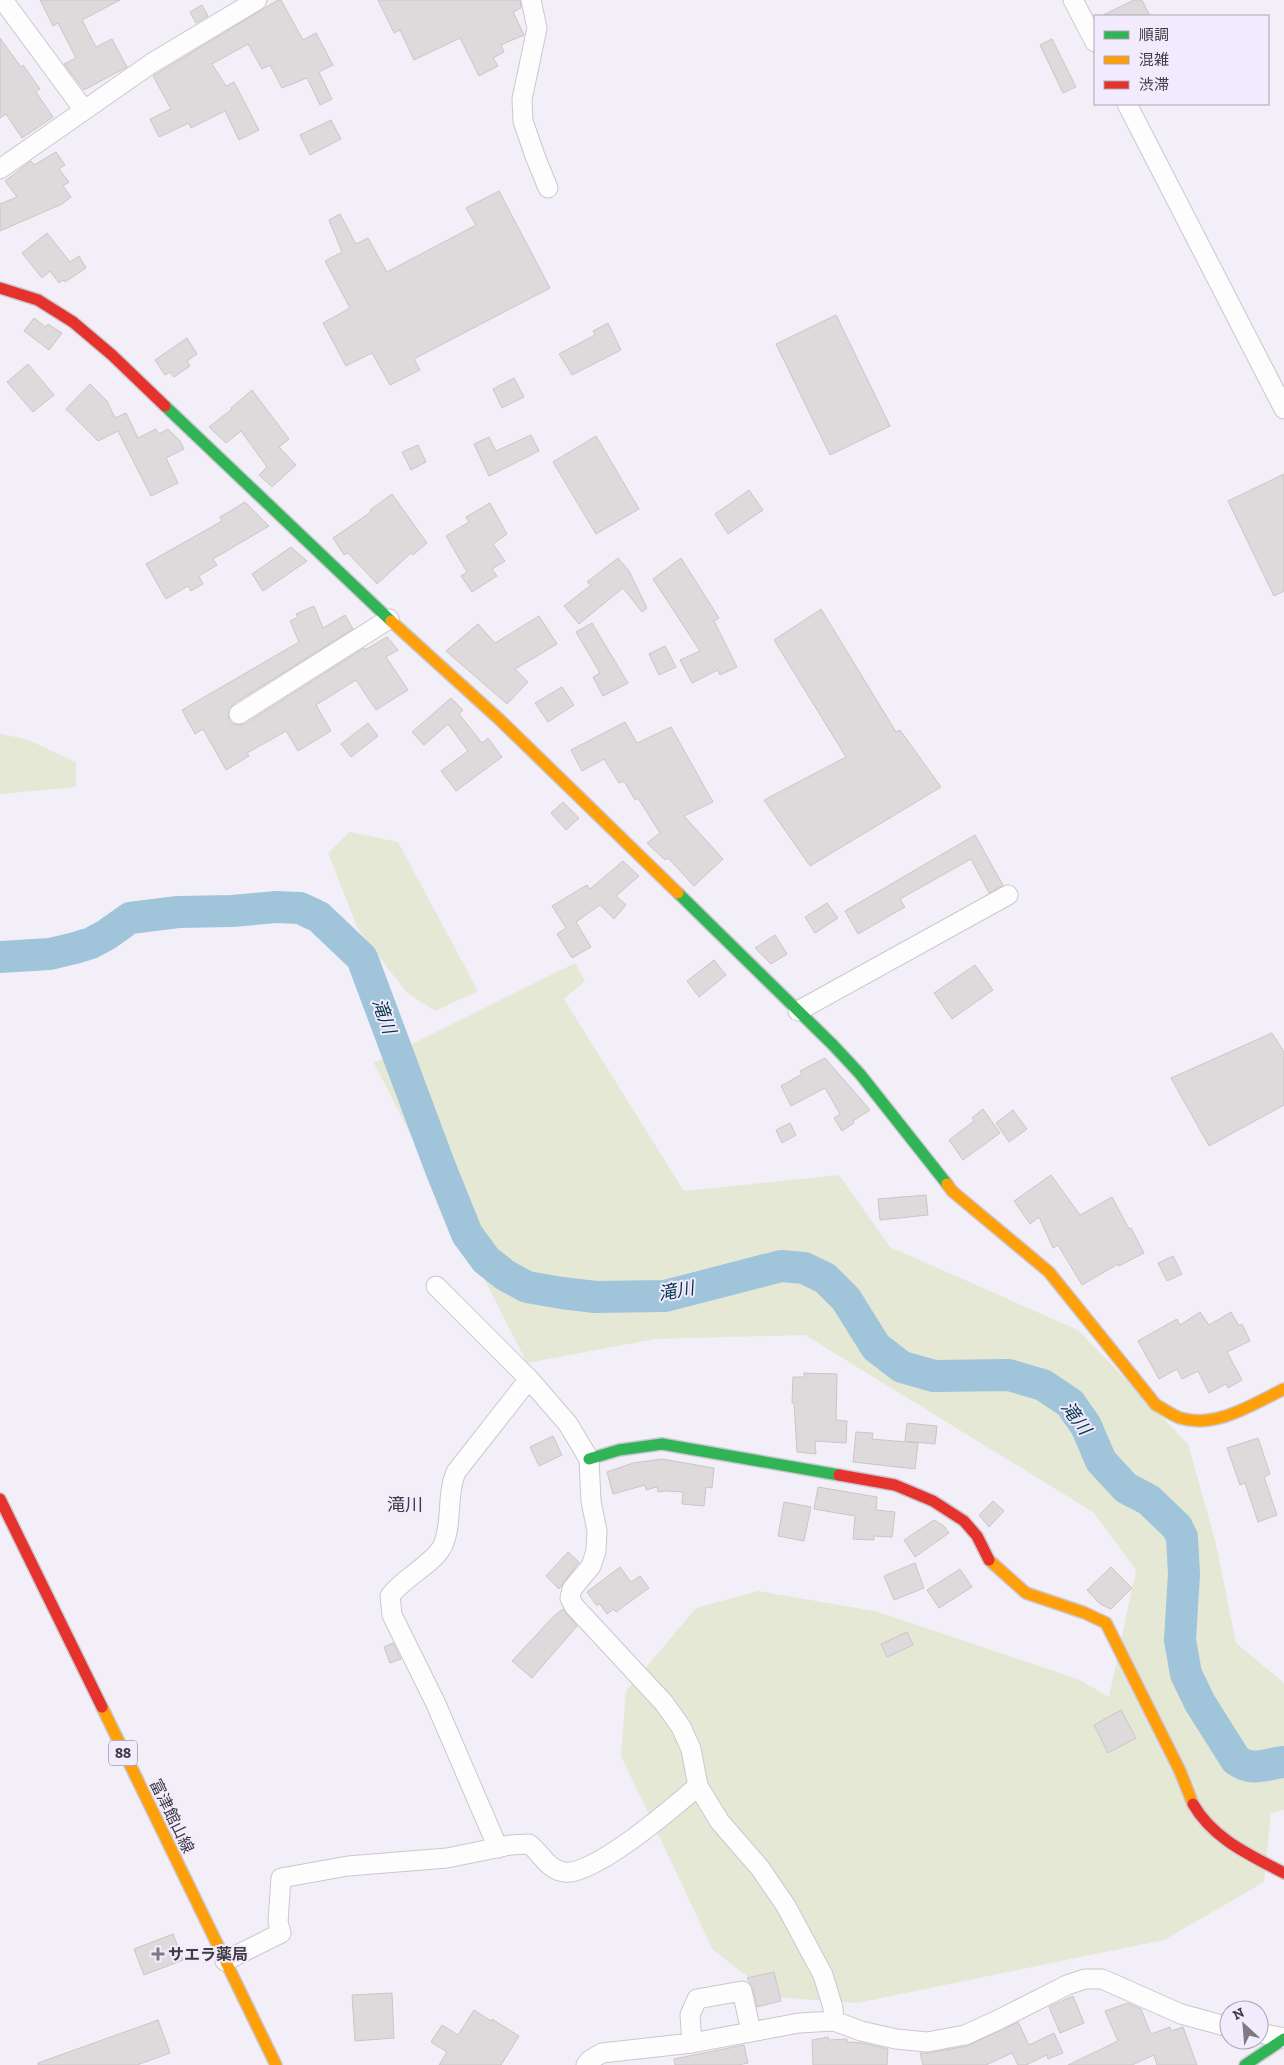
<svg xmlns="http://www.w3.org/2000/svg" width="1284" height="2065" font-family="'Zilla Slab','Noto Sans JP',serif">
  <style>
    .green { fill: #e5e8d5 }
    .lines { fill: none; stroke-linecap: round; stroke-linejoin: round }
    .river { stroke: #a0c4da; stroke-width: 32 }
    .building { fill: #dedadb; stroke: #cac6c7 }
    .street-casing { stroke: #cbc7cf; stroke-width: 21 }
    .fast-casing { stroke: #cbc7cf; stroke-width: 14 }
    .slow-casing { stroke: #cbc7cf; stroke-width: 14 }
    .jam-casing { stroke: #cbc7cf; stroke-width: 14 }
    .street { stroke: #fdfdfe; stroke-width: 19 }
    .fast { stroke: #30b455; stroke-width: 11 }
    .slow { stroke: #ff9f0a; stroke-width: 11 }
    .jam { stroke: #e5322d; stroke-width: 11 }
    .poi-dot { fill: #7d7a82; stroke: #f2ebfd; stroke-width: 2 }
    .labels { text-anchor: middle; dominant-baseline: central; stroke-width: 4; stroke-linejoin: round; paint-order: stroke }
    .shield { fill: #f2ebfd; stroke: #74707a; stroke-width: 1 }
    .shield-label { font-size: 15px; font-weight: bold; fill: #3e3b42 }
    .street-label { font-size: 16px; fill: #3e3b42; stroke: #f2ebfd }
    .poi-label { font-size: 16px; font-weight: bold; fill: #3e3b42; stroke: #f2ebfd; text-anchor: start }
    .water-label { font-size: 18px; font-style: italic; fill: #063649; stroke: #f2ebfd }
    .neighbourhood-label { font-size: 18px; fill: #3e3b42; stroke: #f2ebfd }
  </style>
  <rect width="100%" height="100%" fill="#f3eff9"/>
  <path class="green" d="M 0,734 L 26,739 L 76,762 L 76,787 L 0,794 Z
    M 350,832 L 398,842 L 478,991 L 435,1011 L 407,993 L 358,929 L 328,853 Z
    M 575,963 L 585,981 L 564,999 L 684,1191 L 839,1175 L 890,1247 L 1078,1330 L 1188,1444 L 1216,1544 L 1236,1643 L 1284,1683 L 1284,1810 L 1271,1813 L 1264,1882 L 1164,1940 L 857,2003 L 774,1997 L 713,1950 L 621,1756 L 626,1691 L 696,1608 L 758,1591 L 875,1611 L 1078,1679 L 1109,1697 L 1136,1570 L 1093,1512 L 805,1335 L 655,1339 L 527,1363 L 374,1063 Z"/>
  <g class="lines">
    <path class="river" d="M 0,957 L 50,954 L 75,948 L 91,943 L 106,935 L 130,918 L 178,912 L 232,911 L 276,907 L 300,908 L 319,917 L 362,958 L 440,1167 L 467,1234 L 486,1260 L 505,1275 L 527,1287 L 562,1293 L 595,1297 L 665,1296 L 781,1266 L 804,1268 L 825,1278 L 846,1299 L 876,1347 L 902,1367 L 934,1376 L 1009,1375 L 1043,1385 L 1070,1403 L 1086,1426 L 1101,1461 L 1126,1488 L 1149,1500 L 1177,1527 L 1182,1537 L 1184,1574 L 1180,1640 L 1186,1674 L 1200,1703 L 1236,1760 C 1253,1772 1265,1764 1284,1762"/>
  </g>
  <path class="building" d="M 40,0 L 120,0 L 82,20 L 96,47 L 112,39 L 127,67 L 84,90 L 64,64 L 76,58 L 58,23 L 53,26 Z
    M 278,0 L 281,0 L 303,40 L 316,33 L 333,65 L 319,72 L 332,99 L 320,105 L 307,78 L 282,88 L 270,65 L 262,69 L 248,44 L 212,64 L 226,86 L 234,82 L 259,130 L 239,140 L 225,111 L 191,128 L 189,123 L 159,137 L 150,119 L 171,109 L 153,76 Z
    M 378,0 L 520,0 L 521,8 L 513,12 L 524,35 L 501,45 L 504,52 L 493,58 L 498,66 L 479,76 L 460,38 L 414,60 L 400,30 L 394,33 Z
    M 1134,0 L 1142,0 L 1150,16 L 1101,16 Z
    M 202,5 L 208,16 L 196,23 L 190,12 Z
    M 0,38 L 21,67 L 23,65 L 40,89 L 36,92 L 53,117 L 22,138 L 6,114 L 0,118 Z
    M 1052,39 L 1076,87 L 1063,93 L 1040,45 Z
    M 331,120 L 341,139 L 310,155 L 300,135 Z
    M 56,152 L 65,165 L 59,169 L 69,182 L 63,186 L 71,197 L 62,204 L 0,231 L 0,204 L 17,197 L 5,181 L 31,161 L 34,165 Z
    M 499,191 L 550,288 L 414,359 L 420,370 L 390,385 L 372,353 L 346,366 L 323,323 L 350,308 L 325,261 L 342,252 L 329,220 L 340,214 L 356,244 L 368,238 L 387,272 L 476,225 L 466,208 Z
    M 47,233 L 70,262 L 79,256 L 86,268 L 65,282 L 63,280 L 59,283 L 50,271 L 42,278 L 22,253 Z
    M 836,315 L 890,426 L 830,455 L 776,344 Z
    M 34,318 L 46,327 L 48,324 L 62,333 L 49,350 L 24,331 Z
    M 608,323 L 621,350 L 572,375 L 559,354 L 595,335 L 593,331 Z
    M 187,338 L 197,354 L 187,361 L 190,366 L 174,377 L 170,372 L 165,375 L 155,360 Z
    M 28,364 L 54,395 L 33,412 L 7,382 Z
    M 514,378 L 524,397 L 502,408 L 493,389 Z
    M 90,384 L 107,401 L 115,418 L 126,413 L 138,438 L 156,429 L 159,434 L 168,429 L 180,441 L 184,449 L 166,458 L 178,483 L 151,496 L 118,431 L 98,441 L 66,409 Z
    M 252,390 L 289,439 L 279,447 L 296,465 L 272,487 L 259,475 L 267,467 L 241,431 L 226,443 L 209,427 L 232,409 L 231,408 Z
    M 531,435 L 539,451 L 489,476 L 474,444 L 489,437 L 496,451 Z
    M 596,436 L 639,509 L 596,534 L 553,462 Z
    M 418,445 L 426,462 L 411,470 L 402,452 Z
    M 1284,474 L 1284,591 L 1274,596 L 1228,501 Z
    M 749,490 L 763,510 L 728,534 L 715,514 Z
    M 392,494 L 427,543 L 413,555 L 411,553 L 377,584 L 348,553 L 344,555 L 333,538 L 371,512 L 370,510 Z
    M 245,502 L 269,526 L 213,559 L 217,565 L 199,576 L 203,584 L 191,591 L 188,586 L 166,599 L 146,564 L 222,521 L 220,517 Z
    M 490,503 L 507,534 L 493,544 L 505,561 L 492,569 L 497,576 L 472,592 L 461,576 L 467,572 L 446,536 L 469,522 L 466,517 Z
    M 291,547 L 307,561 L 263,591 L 252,574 Z
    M 618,558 L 629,571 L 647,608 L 642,612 L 623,588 L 579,624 L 564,606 L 591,585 L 587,582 Z
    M 681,558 L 719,618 L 714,621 L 737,667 L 720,675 L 718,670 L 692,683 L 680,660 L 700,651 L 653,579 Z
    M 314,606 L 323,628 L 345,615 L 353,629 L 233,704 L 228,714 L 229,720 L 233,724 L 239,725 L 245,724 L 364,648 L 365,650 L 387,637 L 398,650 L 386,657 L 408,690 L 376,710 L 356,680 L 316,705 L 331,731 L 298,751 L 286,731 L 247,753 L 249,756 L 226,770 L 203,729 L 195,734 L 182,710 L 299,642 L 290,621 L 298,617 L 296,614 Z
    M 821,609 L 896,732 L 900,730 L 941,787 L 810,866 L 764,800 L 846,757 L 774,640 Z
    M 539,616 L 557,644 L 515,669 L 528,682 L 507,704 L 446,651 L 478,624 L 495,643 Z
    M 592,623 L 628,683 L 603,696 L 593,677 L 600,673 L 576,632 Z
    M 665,646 L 676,667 L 659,675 L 649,654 Z
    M 562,687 L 574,705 L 548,722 L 535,703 Z
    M 451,698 L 463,710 L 459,714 L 482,743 L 488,738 L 502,757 L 456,791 L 441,771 L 468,751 L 448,724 L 424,745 L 412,732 Z
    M 625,722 L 637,743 L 671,727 L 713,802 L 684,816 L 723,859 L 694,886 L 668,858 L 665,860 L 647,843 L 660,833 L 638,798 L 635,800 L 624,781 L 619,783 L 604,759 L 582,771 L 571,750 Z
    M 368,723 L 378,736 L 351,757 L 341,744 Z
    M 563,802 L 579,818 L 566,830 L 551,813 Z
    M 975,835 L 1003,885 L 989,893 L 971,859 L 900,899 L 905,907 L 858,934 L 845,911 Z
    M 623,861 L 639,876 L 616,896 L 626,905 L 614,919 L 600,905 L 576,922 L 591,947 L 572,958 L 557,934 L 566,928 L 552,906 L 587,885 L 590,889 Z
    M 827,903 L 838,918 L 815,933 L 805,917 Z
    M 775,935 L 787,954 L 771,964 L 755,948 Z
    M 714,960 L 726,975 L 699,997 L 687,981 Z
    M 975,965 L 993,990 L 952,1019 L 934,993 Z
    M 1272,1033 L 1284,1052 L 1284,1105 L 1209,1146 L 1171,1078 Z
    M 825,1058 L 870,1110 L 853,1121 L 854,1123 L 842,1131 L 834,1118 L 840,1114 L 825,1088 L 791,1106 L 781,1086 L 802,1074 L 800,1071 Z
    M 983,1109 L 1000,1133 L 963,1160 L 949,1140 L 974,1121 L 972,1118 Z
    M 1013,1110 L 1027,1129 L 1009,1142 L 996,1123 Z
    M 790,1123 L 796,1135 L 782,1143 L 776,1130 Z
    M 1051,1175 L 1080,1215 L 1112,1197 L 1129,1229 L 1131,1228 L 1144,1253 L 1119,1266 L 1118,1264 L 1082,1285 L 1058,1245 L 1053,1248 L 1039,1217 L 1030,1224 L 1014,1201 Z
    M 926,1195 L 928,1215 L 880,1220 L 878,1199 Z
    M 1173,1256 L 1182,1274 L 1167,1281 L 1158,1263 Z
    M 1200,1312 L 1209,1325 L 1231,1312 L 1239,1326 L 1242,1324 L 1250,1341 L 1227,1352 L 1242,1380 L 1228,1388 L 1226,1384 L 1209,1393 L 1198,1371 L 1182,1379 L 1177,1369 L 1159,1379 L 1138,1341 L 1177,1319 L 1180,1325 Z
    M 804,1373 L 837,1374 L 836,1420 L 847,1421 L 846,1443 L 815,1441 L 816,1454 L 797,1452 L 794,1403 L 792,1403 L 793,1377 L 804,1377 Z
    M 907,1423 L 937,1426 L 935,1444 L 905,1441 Z
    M 856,1432 L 873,1433 L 872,1439 L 918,1443 L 915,1469 L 853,1462 Z
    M 553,1436 L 562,1455 L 539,1466 L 530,1447 Z
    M 1258,1438 L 1270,1474 L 1264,1477 L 1277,1515 L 1258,1522 L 1245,1483 L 1240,1485 L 1227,1448 Z
    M 662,1459 L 714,1468 L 712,1488 L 706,1487 L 704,1506 L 682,1504 L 683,1492 L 665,1491 L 658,1492 L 657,1487 L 646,1490 L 645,1485 L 613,1494 L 607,1472 L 633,1463 Z
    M 818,1487 L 877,1497 L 876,1510 L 895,1512 L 892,1537 L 874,1536 L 874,1540 L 853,1539 L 855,1516 L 814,1509 Z
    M 993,1501 L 1004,1511 L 989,1527 L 979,1515 Z
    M 784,1502 L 811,1507 L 804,1541 L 778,1536 Z
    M 934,1520 L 944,1526 L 949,1533 L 915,1557 L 904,1540 Z
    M 568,1552 L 579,1562 L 559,1589 L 546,1576 Z
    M 915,1563 L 924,1588 L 894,1600 L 884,1576 Z
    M 620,1567 L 631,1582 L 640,1576 L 649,1588 L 616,1612 L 614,1609 L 607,1614 L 599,1603 L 597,1606 L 587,1592 Z
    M 1111,1567 L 1132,1588 L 1111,1609 L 1100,1604 L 1087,1590 Z
    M 960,1569 L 972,1587 L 939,1608 L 927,1590 Z
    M 563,1609 L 577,1626 L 532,1678 L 512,1661 L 554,1616 Z
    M 907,1632 L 913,1645 L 887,1657 L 881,1644 Z
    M 393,1643 L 401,1659 L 390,1663 L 384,1647 Z
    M 1121,1710 L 1136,1738 L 1108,1753 L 1094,1725 Z
    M 173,1934 L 183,1960 L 144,1975 L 134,1949 Z
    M 774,1972 L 781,2001 L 757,2007 L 753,1989 L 747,1978 Z
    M 392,1993 L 394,2038 L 355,2041 L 352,1995 Z
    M 1073,1996 L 1084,2023 L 1060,2033 L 1049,2007 Z
    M 1128,2003 L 1141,2009 L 1151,2034 L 1170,2027 L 1171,2031 L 1183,2027 L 1197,2065 L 1157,2065 L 1154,2055 L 1132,2065 L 1068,2065 L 1118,2041 L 1105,2011 Z
    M 474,2010 L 491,2021 L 492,2019 L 519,2036 L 501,2065 L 439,2065 L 447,2052 L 431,2042 L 442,2025 L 458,2035 Z
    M 158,2020 L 170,2053 L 137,2065 L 38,2065 L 38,2063 Z
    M 1018,2022 L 1029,2045 L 1054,2033 L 1063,2053 L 1048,2059 L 1047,2055 L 1026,2065 L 1018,2065 L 1012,2053 L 986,2065 L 923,2065 L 920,2053 L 929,2053 L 967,2046 Z
    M 828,2037 L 829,2040 L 847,2039 L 847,2042 L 862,2043 L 888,2049 L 887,2065 L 813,2065 L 812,2040 Z
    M 744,2045 L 748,2063 L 738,2065 L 675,2065 L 674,2059 Z"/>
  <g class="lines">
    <defs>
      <path id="street" d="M 3,0 L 84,110
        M 531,0 L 537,28 L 522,99 L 523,121 L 535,156 L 548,188
        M 1073,0 L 1095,42
        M 1127,104 L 1284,409
        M 0,169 L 152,63 L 257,0
        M 239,714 L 389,619
        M 798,1011 L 1008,895
        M 436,1286 L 529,1379 L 568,1424 L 589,1459 L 591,1501 L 597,1531 L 596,1551 L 591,1566 L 572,1589 L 570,1598 L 574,1606 L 664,1703 L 681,1727 L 691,1749 L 698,1786 L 720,1822 L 760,1868 L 786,1906 L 823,1975 L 833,2008 L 834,2021
        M 498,1848 L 436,1704 L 392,1615 L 390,1596 C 403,1578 436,1562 443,1545 C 453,1522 446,1495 456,1472 L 529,1379
        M 225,1961 L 281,1933 L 278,1922 L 281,1878 L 348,1866 L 447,1858 L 510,1845 L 529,1844 C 542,1854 547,1869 564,1872 C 593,1877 675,1806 698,1786
        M 1259,2033 L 1284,2038
        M 692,2043 L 690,2015 L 697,1999 L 742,1991 L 751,2031
        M 586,2065 L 590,2060 L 602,2053 L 692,2043 L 799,2023 L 834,2021 L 861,2031 L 896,2039 L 927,2042 L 965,2035 L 998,2020 L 1067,1985 L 1085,1979 L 1102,1979 L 1181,2014 L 1229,2027"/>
      <path id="fast" d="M 165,406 L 391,621
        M 678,893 L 833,1045 L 860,1074 L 947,1184
        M 589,1459 L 619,1450 L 662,1444 L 839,1475
        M 1245,2065 L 1284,2039"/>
      <path id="slow" d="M 391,621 L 500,720 L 678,893
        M 947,1184 L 952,1191 L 1049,1272 L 1156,1405 C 1164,1409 1172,1415 1180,1418 C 1216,1429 1253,1404 1284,1389
        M 989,1560 L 1026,1593 L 1085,1613 L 1106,1623 L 1180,1771 L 1193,1804
        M 102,1707 L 276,2065"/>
      <path id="jam" d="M 0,288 L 38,300 L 73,322 L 112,355 L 165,406
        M 839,1475 L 895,1485 L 933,1501 L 964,1521 L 977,1536 L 989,1560
        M 0,1499 L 102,1707
        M 1193,1804 C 1213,1839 1250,1855 1284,1873"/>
    </defs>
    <use href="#street" class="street-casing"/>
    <use href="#fast" class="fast-casing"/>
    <use href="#slow" class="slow-casing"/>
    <use href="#jam" class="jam-casing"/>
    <use href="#street" class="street"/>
    <use href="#fast" class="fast"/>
    <use href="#slow" class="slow"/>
    <use href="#jam" class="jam"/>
  </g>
  <path class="poi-dot" d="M155.5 1946.5h5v5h5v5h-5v5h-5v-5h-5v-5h5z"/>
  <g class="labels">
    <rect class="shield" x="109" y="1740.5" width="28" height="25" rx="4"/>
    <g class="shield-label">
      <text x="123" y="1753">88</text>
    </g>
    <g class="street-label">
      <text transform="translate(172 1816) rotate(64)">富津館山線</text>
    </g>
    <g class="poi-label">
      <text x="168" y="1954">サエラ薬局</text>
    </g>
    <g class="water-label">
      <text transform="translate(384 1016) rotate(70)">滝川</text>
      <text transform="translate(676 1291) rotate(-11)">滝川</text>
      <text transform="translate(1076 1418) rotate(54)">滝川</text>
    </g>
    <g class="neighbourhood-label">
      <text x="405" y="1505">滝川</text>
    </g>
  </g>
  <rect x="1094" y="15" width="175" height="90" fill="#f2ebfd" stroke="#aaa5b2"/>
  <rect x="1104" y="31" width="25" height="8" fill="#30b455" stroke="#aaa5b2"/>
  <text x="1139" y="40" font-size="15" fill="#3e3b42">順調</text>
  <rect x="1104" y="56" width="25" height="8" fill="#ff9f0a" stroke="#aaa5b2"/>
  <text x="1139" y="65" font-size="15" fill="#3e3b42">混雑</text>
  <rect x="1104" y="81" width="25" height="8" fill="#e5322d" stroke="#aaa5b2"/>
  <text x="1139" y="90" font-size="15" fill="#3e3b42">渋滞</text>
  <g transform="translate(1244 2025) rotate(334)"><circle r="24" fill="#f2ebfd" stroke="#aaa5b2"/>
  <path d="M0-4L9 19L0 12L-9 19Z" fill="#7d7a82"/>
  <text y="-8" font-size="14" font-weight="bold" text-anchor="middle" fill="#3e3b42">N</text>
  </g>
</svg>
